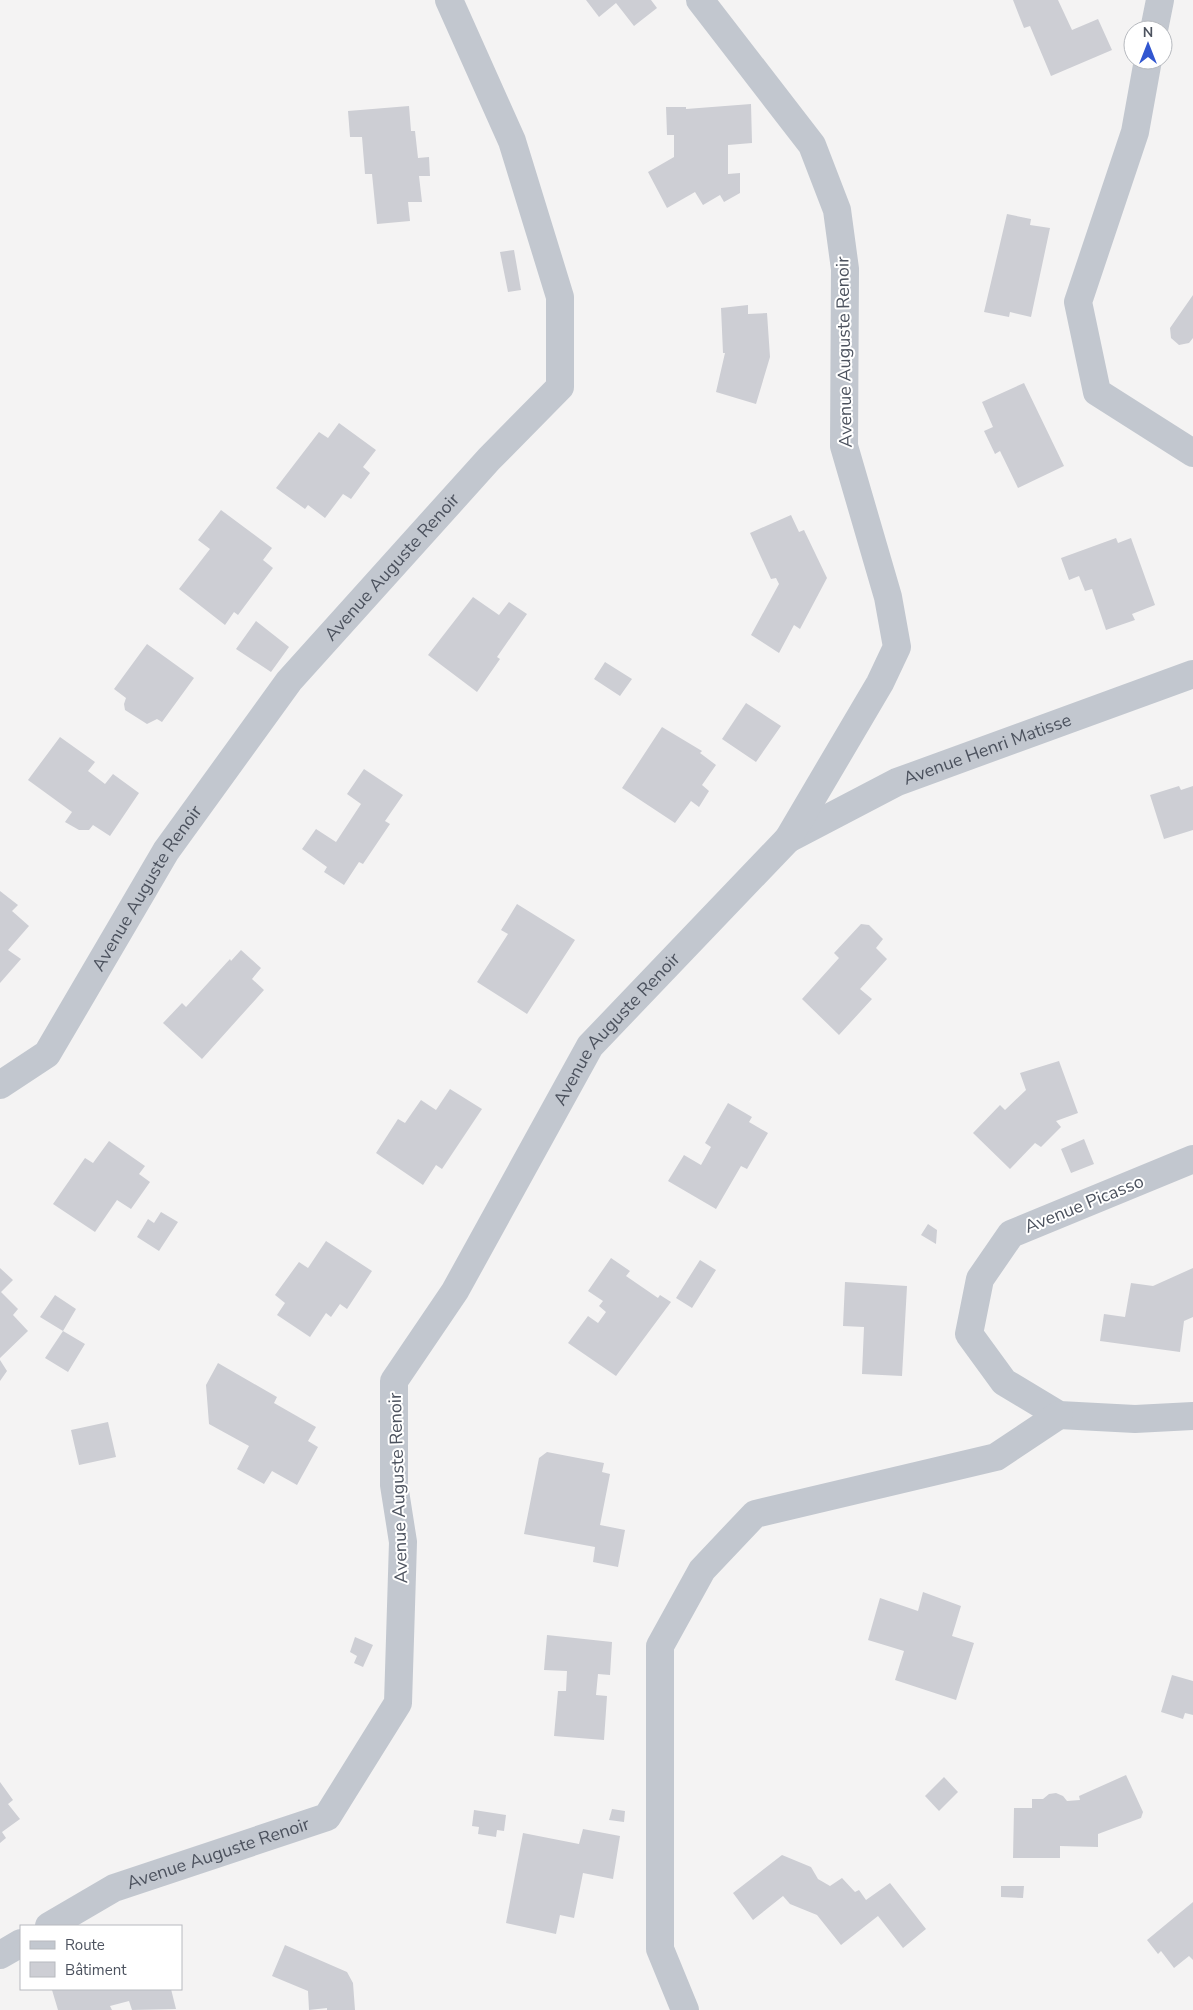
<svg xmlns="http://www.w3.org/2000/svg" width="1193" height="2010" font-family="'Nunito Sans',sans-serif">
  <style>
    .building { fill: #cdced4 }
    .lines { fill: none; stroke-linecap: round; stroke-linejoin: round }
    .minor { stroke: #c2c7cf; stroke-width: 28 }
    .labels { text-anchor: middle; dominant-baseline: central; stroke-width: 4; stroke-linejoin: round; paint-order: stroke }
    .street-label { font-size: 18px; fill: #4c525e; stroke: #fff }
  </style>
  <rect width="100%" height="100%" fill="#f4f3f3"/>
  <path class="building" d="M 586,0 L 651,0 L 657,8 L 634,26 L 616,3 L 599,17 Z
    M 1013,0 L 1058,0 L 1072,30 L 1098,19 L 1112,50 L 1051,76 L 1030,26 L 1024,28 Z
    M 751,104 L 752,143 L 728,145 L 728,174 L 740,173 L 740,193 L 724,202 L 720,195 L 703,205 L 695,192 L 667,208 L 648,172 L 674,157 L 674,135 L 667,135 L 666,107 L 686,107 L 686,109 Z
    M 409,106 L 411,131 L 415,131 L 418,158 L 429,157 L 430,176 L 419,176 L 422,202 L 408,202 L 410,221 L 377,224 L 372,174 L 365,174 L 362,137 L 350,137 L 348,111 Z
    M 1007,214 L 1031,219 L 1030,225 L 1050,228 L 1031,317 L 1010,312 L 1009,317 L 984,312 Z
    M 514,250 L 521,290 L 508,292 L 500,252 Z
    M 1193,295 L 1193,338 L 1189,343 L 1179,345 L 1171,338 L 1170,328 Z
    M 748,305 L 748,314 L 767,313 L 770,357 L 756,404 L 716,392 L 725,353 L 723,353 L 721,308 Z
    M 1024,383 L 1064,466 L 1018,488 L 1000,451 L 995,454 L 984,431 L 993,427 L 982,402 Z
    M 339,423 L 376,450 L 363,467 L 370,473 L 351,499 L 343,494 L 325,518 L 308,505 L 305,509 L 276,488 L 319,432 L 328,438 Z
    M 221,510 L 272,548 L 263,560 L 273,568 L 238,615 L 234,612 L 225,625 L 179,589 L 210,549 L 198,540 Z
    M 791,515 L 799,532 L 804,530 L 827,578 L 800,629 L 794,625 L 779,653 L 751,635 L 779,584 L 776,578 L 771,579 L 750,533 Z
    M 1116,538 L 1118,543 L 1131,538 L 1155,605 L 1132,614 L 1135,620 L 1106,630 L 1092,589 L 1085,591 L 1079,576 L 1069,580 L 1061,558 Z
    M 473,597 L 499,615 L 509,602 L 527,614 L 497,657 L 500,659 L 477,692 L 428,655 Z
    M 256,621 L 289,647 L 271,672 L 236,649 Z
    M 147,644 L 194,678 L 162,722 L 157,719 L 147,724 L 125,710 L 124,704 L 126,698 L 114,689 Z
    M 605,662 L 632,679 L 620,696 L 594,679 Z
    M 746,703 L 781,726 L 756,762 L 722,739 Z
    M 662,727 L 702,751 L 700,753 L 716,765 L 702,785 L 709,791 L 699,807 L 691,801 L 675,823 L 622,788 Z
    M 60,737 L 95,762 L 88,771 L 105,784 L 113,774 L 139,793 L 110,836 L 93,825 L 89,830 L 79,830 L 65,822 L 72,812 L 28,780 Z
    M 364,769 L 403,795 L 385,821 L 390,824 L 363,864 L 359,862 L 344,885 L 324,872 L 327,867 L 302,849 L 316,829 L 336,842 L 361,804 L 347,794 Z
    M 1179,786 L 1181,790 L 1193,786 L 1193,830 L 1164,839 L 1150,795 Z
    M 0,891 L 18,905 L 12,911 L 29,926 L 8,950 L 21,959 L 0,983 Z
    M 517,904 L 575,940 L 527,1014 L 477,982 L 508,934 L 501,930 Z
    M 861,924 L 869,925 L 883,939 L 876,948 L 887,959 L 860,989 L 872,999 L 839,1035 L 802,999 L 839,958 L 834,953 Z
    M 241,950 L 261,968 L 252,979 L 264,990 L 202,1059 L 163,1023 L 182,1003 L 186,1007 L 230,959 L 231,961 Z
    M 1059,1061 L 1078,1113 L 1056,1121 L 1061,1127 L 1041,1147 L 1035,1143 L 1010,1169 L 973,1133 L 1000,1105 L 1005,1110 L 1026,1090 L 1020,1073 Z
    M 450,1089 L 482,1109 L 442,1169 L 436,1165 L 423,1185 L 376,1153 L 398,1119 L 405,1123 L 421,1100 L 436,1110 Z
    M 728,1103 L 752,1117 L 749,1122 L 768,1133 L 747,1169 L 741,1166 L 716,1209 L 668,1181 L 684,1155 L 701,1165 L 711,1147 L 705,1143 Z
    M 1084,1139 L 1094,1164 L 1071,1173 L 1061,1149 Z
    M 109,1141 L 145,1166 L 139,1174 L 150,1182 L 131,1209 L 117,1200 L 95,1232 L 53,1204 L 85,1158 L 93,1163 Z
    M 161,1212 L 178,1222 L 159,1251 L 137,1237 L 148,1219 L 154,1223 Z
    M 928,1224 L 937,1230 L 936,1244 L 921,1235 Z
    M 326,1241 L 372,1271 L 347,1309 L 340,1304 L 331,1317 L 326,1313 L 310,1337 L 277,1315 L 285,1303 L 275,1295 L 299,1262 L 308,1268 Z
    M 611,1258 L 630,1271 L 626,1276 L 658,1298 L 660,1295 L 671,1302 L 616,1376 L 568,1343 L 588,1316 L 598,1323 L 606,1312 L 599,1306 L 603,1301 L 588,1291 Z
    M 700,1260 L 716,1270 L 692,1308 L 676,1298 Z
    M 0,1268 L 13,1280 L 1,1292 L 18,1309 L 13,1315 L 28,1331 L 0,1358 Z
    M 1193,1268 L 1193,1317 L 1184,1321 L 1180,1352 L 1100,1341 L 1104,1314 L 1125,1317 L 1131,1283 L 1153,1286 Z
    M 845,1282 L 907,1286 L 902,1376 L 862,1374 L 864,1327 L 843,1326 Z
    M 55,1295 L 76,1309 L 63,1331 L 40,1317 Z
    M 63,1331 L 85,1344 L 68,1372 L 45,1358 Z
    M 0,1360 L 7,1371 L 0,1381 Z
    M 218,1363 L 277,1397 L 274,1403 L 316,1427 L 308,1441 L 318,1447 L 297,1485 L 272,1471 L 264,1484 L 237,1469 L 249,1446 L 209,1424 L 206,1385 Z
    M 108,1422 L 116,1457 L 79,1465 L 71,1430 Z
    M 547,1452 L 604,1463 L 602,1472 L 610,1474 L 600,1525 L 625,1530 L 618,1567 L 593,1562 L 595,1547 L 524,1534 L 539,1458 Z
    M 923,1592 L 961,1606 L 952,1636 L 974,1643 L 956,1700 L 895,1680 L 904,1651 L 868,1640 L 880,1598 L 918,1611 Z
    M 547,1635 L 612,1642 L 610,1675 L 598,1674 L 596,1695 L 607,1696 L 604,1740 L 554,1736 L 558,1691 L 566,1691 L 567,1671 L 544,1670 Z
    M 355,1637 L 373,1645 L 363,1667 L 354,1663 L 357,1656 L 350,1652 Z
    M 1172,1675 L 1193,1681 L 1193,1715 L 1185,1713 L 1183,1719 L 1161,1712 Z
    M 1126,1775 L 1143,1812 L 1141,1818 L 1098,1834 L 1098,1847 L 1060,1846 L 1060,1858 L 1013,1858 L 1014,1808 L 1032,1808 L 1032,1799 L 1043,1799 L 1049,1794 L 1056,1793 L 1063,1796 L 1067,1801 L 1080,1800 L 1079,1796 Z
    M 944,1777 L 958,1792 L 939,1811 L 925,1796 Z
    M 0,1782 L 13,1800 L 8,1804 L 20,1819 L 2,1832 L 6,1838 L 0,1843 Z
    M 612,1809 L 625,1811 L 624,1822 L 609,1820 Z
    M 474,1810 L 506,1815 L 504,1831 L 497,1830 L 496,1837 L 478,1834 L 479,1827 L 472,1826 Z
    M 583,1829 L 620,1836 L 613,1879 L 583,1873 L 574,1918 L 560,1915 L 556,1934 L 506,1923 L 523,1833 L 579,1844 Z
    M 782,1855 L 811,1867 L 818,1879 L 830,1886 L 842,1878 L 855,1892 L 859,1890 L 866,1900 L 890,1883 L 926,1929 L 903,1948 L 878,1916 L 841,1945 L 817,1915 L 790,1904 L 783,1896 L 753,1920 L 733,1893 Z
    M 1001,1886 L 1024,1886 L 1023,1898 L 1001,1897 Z
    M 1193,1902 L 1193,1960 L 1189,1956 L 1174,1968 L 1161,1951 L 1158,1954 L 1147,1940 Z
    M 285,1945 L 347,1972 L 353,1983 L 355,2010 L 327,2010 L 327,2008 L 309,2010 L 308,1991 L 272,1976 Z
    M 59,1989 L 171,1989 L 176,2009 L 132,2010 L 129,2001 L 110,2006 L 112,2010 L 58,2010 L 52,1990 Z"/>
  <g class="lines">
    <g class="minor">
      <path d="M 1154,30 L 1160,0"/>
      <path d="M 1148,60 L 1135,132 L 1078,302 L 1097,392 L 1193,453"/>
      <path id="s1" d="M 788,839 L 897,782 L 1193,674"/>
      <path id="s2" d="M 0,1085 L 47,1054 L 166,851 L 289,681 L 489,459 L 560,387 L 560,297 L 512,141 L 449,0"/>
      <path d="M 1193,1159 L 1011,1234 L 980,1279 L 969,1334 L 1004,1382 L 1059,1415 L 1135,1419 L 1193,1416"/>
      <path id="s3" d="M 49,1926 L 114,1888 L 327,1817 L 398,1703 L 403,1542 L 394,1485 L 394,1381 L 455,1291 L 590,1046 L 788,839 L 880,683 L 897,647 L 888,597 L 844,446 L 845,269 L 837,210 L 812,145 L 700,0"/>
      <path d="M 0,1955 L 21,1943"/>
      <path d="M 685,2010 L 660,1949 L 660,1646 L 702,1570 L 755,1514 L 996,1457 L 1059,1415"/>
    </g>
  </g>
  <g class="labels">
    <g class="street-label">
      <text transform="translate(844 352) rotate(-91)">Avenue Auguste Renoir</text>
      <text stroke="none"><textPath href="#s2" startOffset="655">Avenue Auguste Renoir</textPath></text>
      <text stroke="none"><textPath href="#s1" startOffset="219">Avenue Henri Matisse</textPath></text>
      <text stroke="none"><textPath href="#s2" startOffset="250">Avenue Auguste Renoir</textPath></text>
      <text stroke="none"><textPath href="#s3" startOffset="1175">Avenue Auguste Renoir</textPath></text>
      <text transform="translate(1084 1204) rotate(-22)">Avenue Picasso</text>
      <text transform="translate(398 1488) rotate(-92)">Avenue Auguste Renoir</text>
      <text stroke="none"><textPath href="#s3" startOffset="185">Avenue Auguste Renoir</textPath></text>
    </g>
  </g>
  <rect x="20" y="1925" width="162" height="65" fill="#ffffff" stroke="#b7babf"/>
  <rect x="30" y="1941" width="25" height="8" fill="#c2c7cf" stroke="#b7babf"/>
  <text x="65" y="1950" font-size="15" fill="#4c525e">Route</text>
  <rect x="30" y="1962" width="25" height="15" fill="#cdced4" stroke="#b7babf"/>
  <text x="65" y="1975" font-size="15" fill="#4c525e">Bâtiment</text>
  <g transform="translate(1148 45)"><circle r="24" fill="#ffffff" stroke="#b7babf"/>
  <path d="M0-4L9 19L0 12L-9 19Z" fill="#3156d0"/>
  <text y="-8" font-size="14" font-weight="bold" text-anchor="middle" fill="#4c525e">N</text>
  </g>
</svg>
